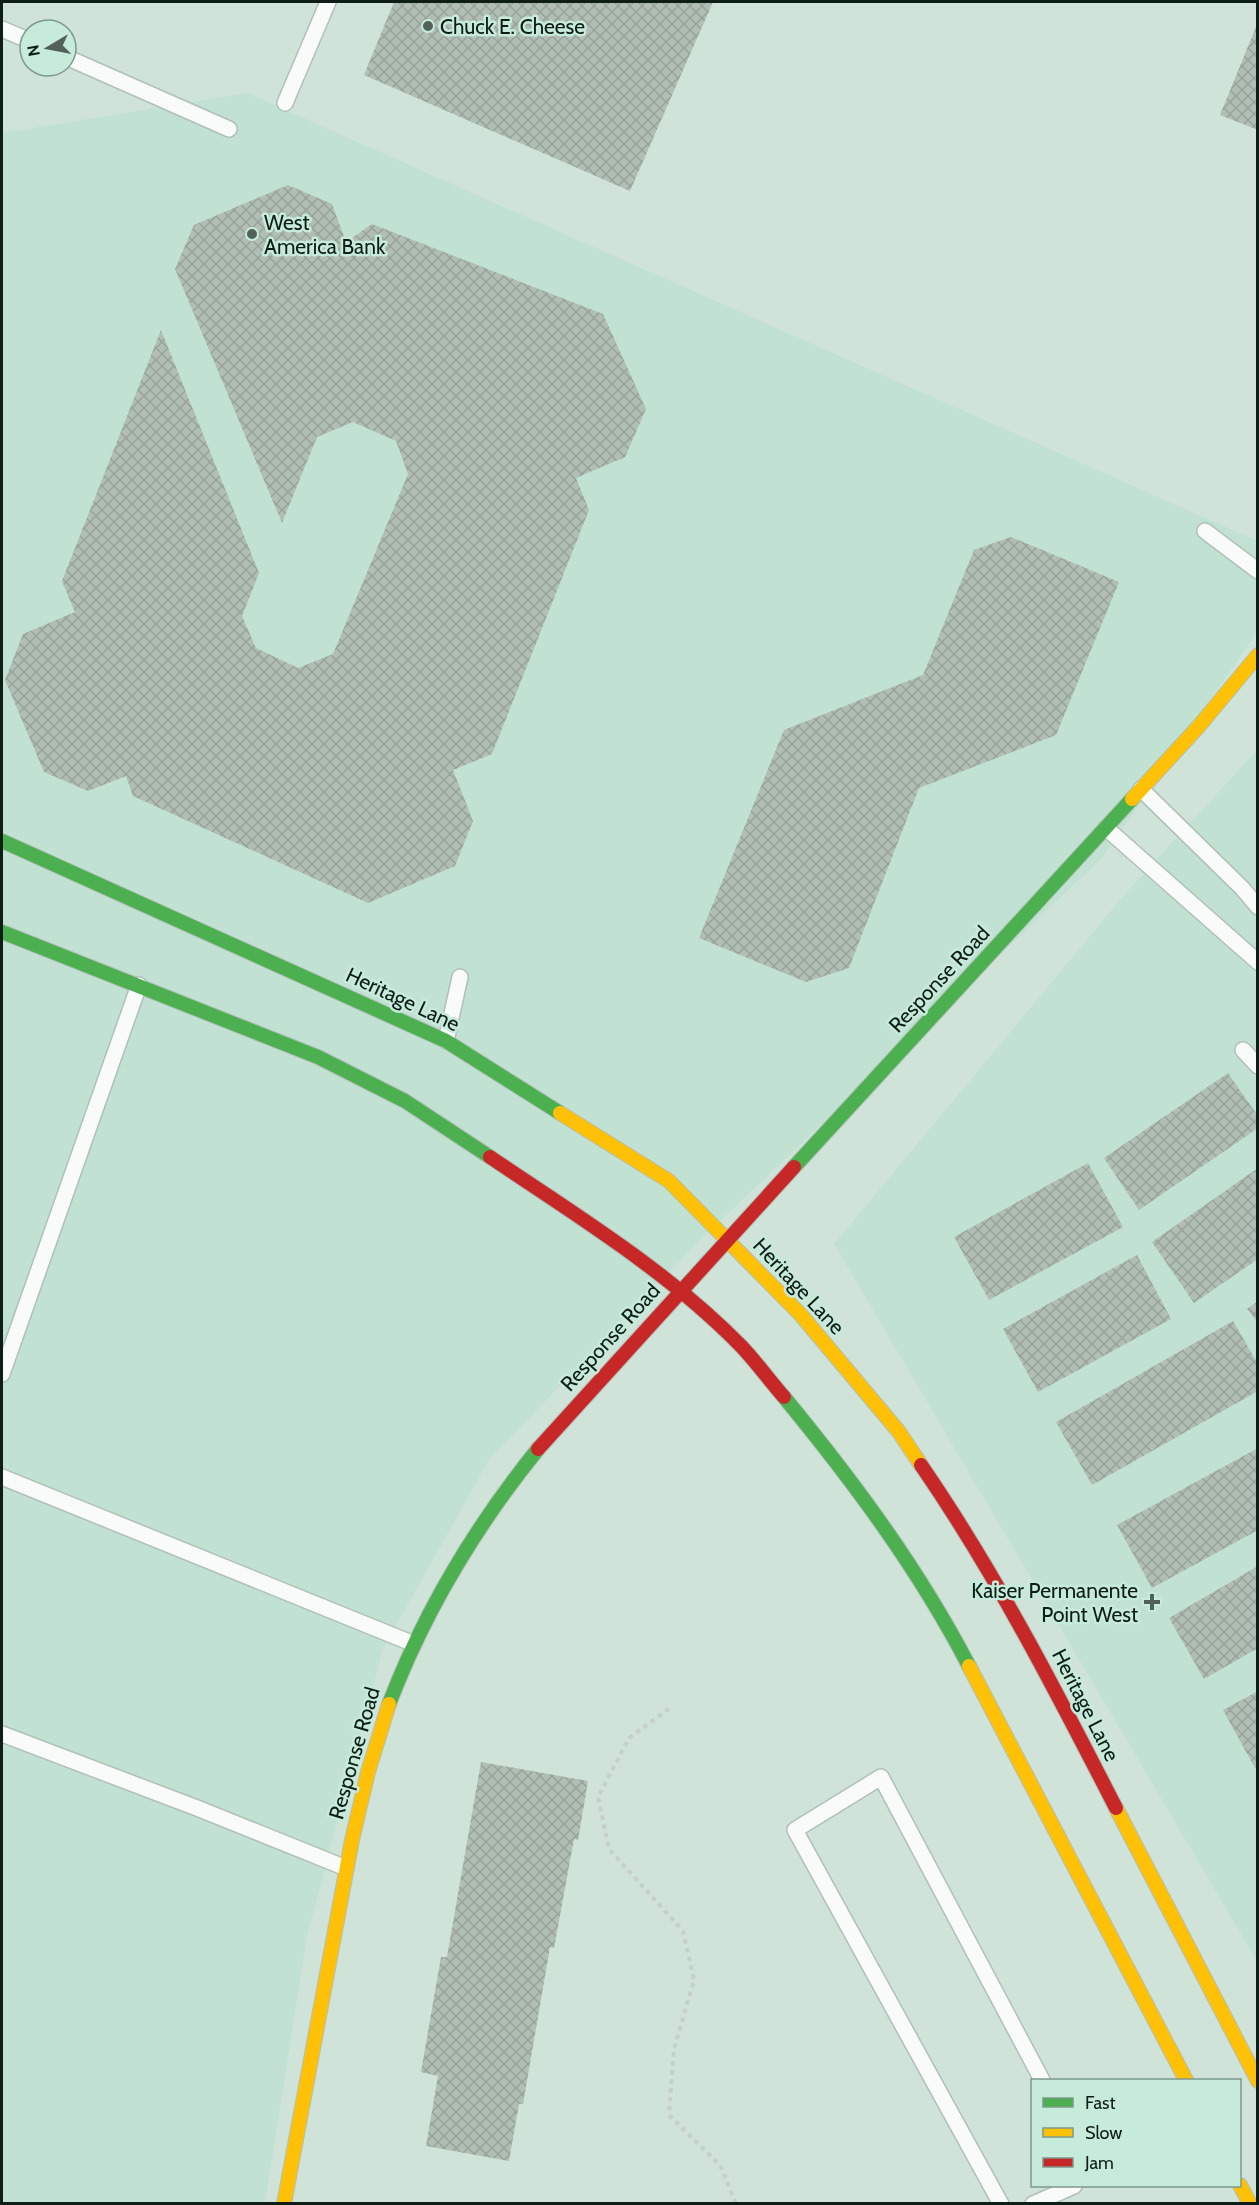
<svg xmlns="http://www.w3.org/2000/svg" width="1259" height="2205" font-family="Cabin,sans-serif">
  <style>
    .built { fill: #c1e2d2 }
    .building { fill: url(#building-cross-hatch) }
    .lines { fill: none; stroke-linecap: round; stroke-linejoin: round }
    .lane-casing { stroke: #b0c0b8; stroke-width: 18 }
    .fast-casing { stroke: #b0c0b8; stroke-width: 16 }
    .slow-casing { stroke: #b0c0b8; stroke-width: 16 }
    .jam-casing { stroke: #b0c0b8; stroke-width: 16 }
    .path { stroke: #c7cecb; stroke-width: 4; stroke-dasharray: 4.5 4.5; stroke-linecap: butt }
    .lane { stroke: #f8fbf9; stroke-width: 15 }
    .fast { stroke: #4caf50; stroke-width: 14 }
    .slow { stroke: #ffc107; stroke-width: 14 }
    .jam { stroke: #c62828; stroke-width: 14 }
    .poi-dot { fill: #52625b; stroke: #c7ebda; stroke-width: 2 }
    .labels { text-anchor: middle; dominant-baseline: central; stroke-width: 5; stroke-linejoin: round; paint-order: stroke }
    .poi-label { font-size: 21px; fill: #0f1d17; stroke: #c7ebda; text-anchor: start }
    .street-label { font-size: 21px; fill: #0f1d17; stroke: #c7ebda }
  </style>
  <defs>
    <pattern id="building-cross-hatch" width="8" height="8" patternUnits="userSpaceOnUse" patternTransform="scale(1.5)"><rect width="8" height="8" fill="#b1beb3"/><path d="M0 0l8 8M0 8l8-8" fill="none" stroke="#97a399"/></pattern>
  </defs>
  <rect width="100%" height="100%" fill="#cfe3d9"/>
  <path class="built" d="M 247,93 L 1257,541 L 1257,632 L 1102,858 L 700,1240 L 489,1460 L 383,1649 L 307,1936 L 265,2203 L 2,2204 L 2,133 Z
    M 1257,750 L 1257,1961 L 834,1244 L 1125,894 Z"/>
  <path class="building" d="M 394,2 L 713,2 L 630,191 L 364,75 Z
    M 1258,22 L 1258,130 L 1220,115 Z
    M 288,185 L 332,204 L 346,242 L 372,224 L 603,314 L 646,409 L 625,457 L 576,478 L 589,510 L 492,754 L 453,770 L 473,821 L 455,866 L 368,903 L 133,796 L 126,776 L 88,791 L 44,772 L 5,680 L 23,634 L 75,612 L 62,581 L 161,330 L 259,573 L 242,616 L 256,648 L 298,668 L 333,654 L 408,474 L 396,441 L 353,422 L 317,437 L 282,523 L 175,269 L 194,225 Z
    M 1011,537 L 1119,582 L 1056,735 L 919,788 L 849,968 L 806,982 L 699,938 L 784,730 L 923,675 L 974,550 Z
    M 1228,1073 L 1258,1116 L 1258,1128 L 1139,1210 L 1104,1158 Z
    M 1088,1163 L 1123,1227 L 989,1300 L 954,1237 Z
    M 1258,1168 L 1258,1259 L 1194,1303 L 1152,1242 Z
    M 1137,1255 L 1171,1319 L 1038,1392 L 1003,1329 Z
    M 1258,1301 L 1258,1323 L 1247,1309 Z
    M 1233,1321 L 1258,1364 L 1258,1391 L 1092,1485 L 1056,1422 Z
    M 1258,1448 L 1258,1530 L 1152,1588 L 1117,1525 Z
    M 1258,1566 L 1258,1648 L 1204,1679 L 1169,1618 Z
    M 1258,1691 L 1258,1767 L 1255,1768 L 1223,1710 Z
    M 481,1762 L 588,1781 L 578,1840 L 574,1839 L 554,1948 L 550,1947 L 523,2104 L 519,2104 L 509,2161 L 426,2146 L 438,2076 L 421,2072 L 441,1957 L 447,1957 Z"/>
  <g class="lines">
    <defs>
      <path id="lane" d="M 2,29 L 30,41
        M 66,57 L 229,129
        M 285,103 L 328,2
        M 1205,531 L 1258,571
        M 1141,789 L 1242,888 L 1258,907
        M 1106,828 L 1258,962
        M 446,1041 L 460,977
        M 1243,1050 L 1258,1066
        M 2,1374 L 139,985
        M 2,1477 L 414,1644
        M 2,1734 L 197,1808 L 346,1868
        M 1001,2204 L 795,1830 L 881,1777 L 1042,2080
        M 1033,2204 L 1074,2186"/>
      <path id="fast" d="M 2,841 L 446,1041 L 560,1113
        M 2,932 L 318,1057 L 405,1101 L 490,1157
        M 794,1167 L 1132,799
        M 784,1397 C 853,1481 918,1568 969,1666
        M 389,1704 C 425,1610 475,1527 538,1449"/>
      <path id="slow" d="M 1132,799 L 1199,726 L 1258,655
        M 560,1113 L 669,1181 L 801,1315 L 899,1432 L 921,1465
        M 969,1666 L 1186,2080
        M 1116,1808 L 1258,2081
        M 1240,2185 L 1250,2204
        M 284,2204 L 352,1840 L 368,1772 L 389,1704"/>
      <path id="jam" d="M 490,1157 C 577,1216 668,1271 742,1347 C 757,1363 770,1381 784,1397
        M 538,1449 L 794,1167
        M 921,1465 C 996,1574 1056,1691 1116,1808"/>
    </defs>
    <use href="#lane" class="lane-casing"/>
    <use href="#fast" class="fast-casing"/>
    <use href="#slow" class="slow-casing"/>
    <use href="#jam" class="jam-casing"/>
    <path class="path" d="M 669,1709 L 629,1738 L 598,1797 L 609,1849 L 683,1931 L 694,1980 L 674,2049 L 669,2115 L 720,2165 L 736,2204"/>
    <use href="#lane" class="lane"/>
    <use href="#fast" class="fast"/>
    <use href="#slow" class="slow"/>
    <use href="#jam" class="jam"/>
  </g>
  <g class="poi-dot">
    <circle cx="428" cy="26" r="6"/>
    <circle cx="252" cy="234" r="6"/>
    <path d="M1149 1593h6v6h6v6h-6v6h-6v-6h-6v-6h6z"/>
  </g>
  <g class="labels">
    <g class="poi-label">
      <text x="440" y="26">Chuck E. Cheese</text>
      <text x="264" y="222">West<tspan x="264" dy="24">America Bank</tspan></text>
      <text x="1138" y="1590" text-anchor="end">Kaiser Permanente<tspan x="1138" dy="24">Point West</tspan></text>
    </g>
    <g class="street-label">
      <text transform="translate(939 979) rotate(-47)">Response Road</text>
      <text transform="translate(403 999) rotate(25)">Heritage Lane</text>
      <text transform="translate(799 1286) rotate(47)">Heritage Lane</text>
      <text transform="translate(610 1337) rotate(-48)">Response Road</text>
      <text transform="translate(1086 1705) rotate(63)">Heritage Lane</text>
      <text transform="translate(354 1753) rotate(-74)">Response Road</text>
    </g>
  </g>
  <rect width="1259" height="2205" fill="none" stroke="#0f1d17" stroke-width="6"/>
  <rect x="1031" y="2079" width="210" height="108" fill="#c7ebda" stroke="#7d998c" stroke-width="1.5"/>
  <rect x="1043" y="2098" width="30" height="9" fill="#4caf50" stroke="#7d998c" stroke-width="1.5"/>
  <text x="1085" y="2109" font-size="18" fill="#0f1d17">Fast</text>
  <rect x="1043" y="2128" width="30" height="9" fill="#ffc107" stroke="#7d998c" stroke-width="1.5"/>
  <text x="1085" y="2139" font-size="18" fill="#0f1d17">Slow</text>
  <rect x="1043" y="2158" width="30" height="9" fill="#c62828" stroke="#7d998c" stroke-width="1.5"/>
  <text x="1085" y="2169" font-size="18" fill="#0f1d17">Jam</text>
  <g transform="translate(48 48) rotate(260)"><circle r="28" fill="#c7ebda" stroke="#7d998c" stroke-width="1.5"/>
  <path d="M0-4.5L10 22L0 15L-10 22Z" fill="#52625b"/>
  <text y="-9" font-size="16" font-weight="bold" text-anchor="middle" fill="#0f1d17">N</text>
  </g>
</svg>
